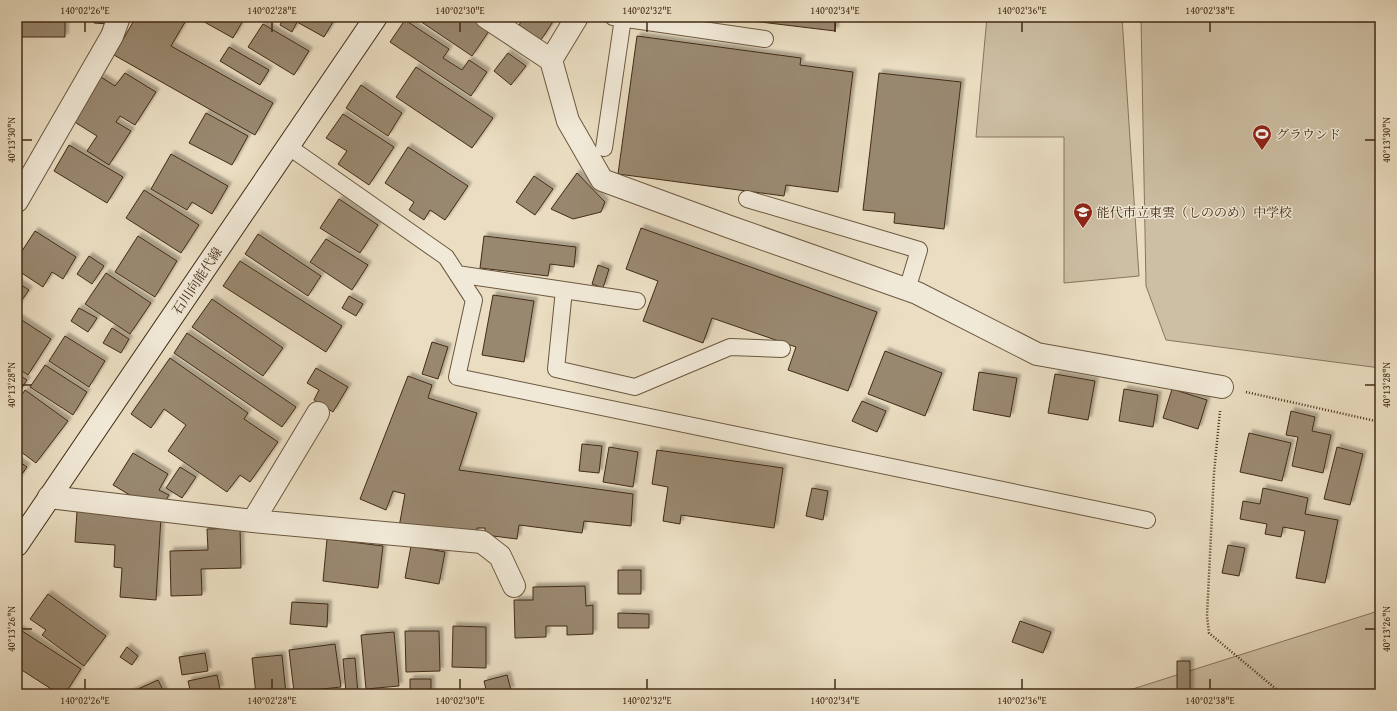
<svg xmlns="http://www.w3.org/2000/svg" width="1397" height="711" font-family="'Gentium Book Plus','Noto Serif JP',serif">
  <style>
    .green { fill: #cdbfa4; stroke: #88755d }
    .building { fill: #99886f; stroke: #422b16; filter: url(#shadow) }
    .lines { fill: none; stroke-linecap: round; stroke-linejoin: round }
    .lane-casing { stroke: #6c5841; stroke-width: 18 }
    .street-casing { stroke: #6c5841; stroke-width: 24 }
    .secondary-casing { stroke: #422b16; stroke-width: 24 }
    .path { stroke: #422b16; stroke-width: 2.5; stroke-dasharray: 1 2; stroke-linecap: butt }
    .lane { stroke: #f1e9d7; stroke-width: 16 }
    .street { stroke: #f1e9d7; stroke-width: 22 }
    .secondary { stroke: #f1e9d7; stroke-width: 22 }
    .ticks { fill: none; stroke: #422b16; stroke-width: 1.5 }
    .labels { text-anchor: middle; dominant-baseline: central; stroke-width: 3; stroke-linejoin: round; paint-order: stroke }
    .poi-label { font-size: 13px; fill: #422b16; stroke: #f1e9d7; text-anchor: start }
    .street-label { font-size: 13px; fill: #422b16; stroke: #f1e9d7 }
    .neatline { fill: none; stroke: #422b16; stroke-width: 1.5 }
    .ticks-label { font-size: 10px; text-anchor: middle; fill: #422b16 }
  </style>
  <defs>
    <filter id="shadow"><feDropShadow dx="3.5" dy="-3.5" stdDeviation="1" flood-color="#0004"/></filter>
  </defs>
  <rect width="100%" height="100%" fill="#eaddc1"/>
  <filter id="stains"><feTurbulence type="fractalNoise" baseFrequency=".005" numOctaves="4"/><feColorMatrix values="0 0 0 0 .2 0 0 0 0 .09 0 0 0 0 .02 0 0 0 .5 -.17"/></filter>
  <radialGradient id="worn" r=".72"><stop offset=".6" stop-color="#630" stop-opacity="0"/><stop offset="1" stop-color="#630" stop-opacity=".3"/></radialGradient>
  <path class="green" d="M 987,17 L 1122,17 L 1139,276 L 1064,283 L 1064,137 L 976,137 Z
    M 1141,17 L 1380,17 L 1380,368 L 1166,340 L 1146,286 Z
    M 1380,610 L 1380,694 L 1117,694 L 1375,612 Z"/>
  <path class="building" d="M 17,17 L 72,17 L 72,18 L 65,18 L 65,37 L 17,37 Z
    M 94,17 L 109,17 L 109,24 L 94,23 Z
    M 136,17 L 143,19 L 144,17 L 188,17 L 171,46 L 273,103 L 255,135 L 114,55 Z
    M 200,17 L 245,17 L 233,38 L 199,19 Z
    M 284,17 L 336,17 L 324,37 L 297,22 L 292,32 L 280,25 Z
    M 414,17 L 468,17 L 489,31 L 472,56 Z
    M 524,17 L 556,17 L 541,40 L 519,25 Z
    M 753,17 L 836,17 L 835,31 L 752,21 Z
    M 405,20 L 449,49 L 443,58 L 462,70 L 469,60 L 487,72 L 471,96 L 390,42 Z
    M 263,24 L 309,51 L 294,75 L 248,47 Z
    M 637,36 L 801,58 L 800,65 L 853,72 L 838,192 L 786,185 L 784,196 L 618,174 Z
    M 229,47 L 269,70 L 260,85 L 220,61 Z
    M 508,53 L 526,66 L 511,85 L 494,71 Z
    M 416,67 L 493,118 L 472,148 L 396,97 Z
    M 125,73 L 156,92 L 135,125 L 120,116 L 116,122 L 131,131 L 109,165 L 87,151 L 97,136 L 73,121 L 101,77 L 115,86 Z
    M 879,73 L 961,82 L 944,229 L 894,223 L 895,213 L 863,210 Z
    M 361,85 L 402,113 L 388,136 L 346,108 Z
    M 206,113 L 248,136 L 232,165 L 189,143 Z
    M 343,114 L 394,147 L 369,185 L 338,164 L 347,151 L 326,138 Z
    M 69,145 L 123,177 L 107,203 L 54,171 Z
    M 408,147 L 468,186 L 445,220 L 430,210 L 424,220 L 409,210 L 414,202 L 385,183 Z
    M 171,154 L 228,186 L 212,214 L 192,202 L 187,210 L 151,189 Z
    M 577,173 L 605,202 L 601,212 L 573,219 L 551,209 Z
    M 534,176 L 553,189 L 535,215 L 516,202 Z
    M 144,190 L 199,225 L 181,253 L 126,218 Z
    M 339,199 L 378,225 L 360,253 L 320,228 Z
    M 641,228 L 877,312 L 848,391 L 788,370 L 796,347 L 712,318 L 703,343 L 643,321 L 658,281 L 626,269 Z
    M 35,231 L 76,257 L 63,279 L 52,272 L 43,287 L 17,270 L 17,253 L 20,254 Z
    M 258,234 L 321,276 L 308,296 L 245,254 Z
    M 138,236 L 177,261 L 155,297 L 115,272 Z
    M 484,236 L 576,247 L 574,267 L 550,264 L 548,276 L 480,268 Z
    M 326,239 L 368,265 L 352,290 L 310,262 Z
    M 89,256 L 104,266 L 92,284 L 77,274 Z
    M 240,261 L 342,326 L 326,352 L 223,286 Z
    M 598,265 L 609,269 L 603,288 L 592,284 Z
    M 106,273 L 151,303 L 130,334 L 85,304 Z
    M 17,282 L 29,290 L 17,307 Z
    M 493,295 L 534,301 L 524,362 L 482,355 Z
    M 349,296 L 363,304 L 356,316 L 342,308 Z
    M 212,299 L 283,348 L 263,376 L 192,327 Z
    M 79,308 L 97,318 L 88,332 L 71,321 Z
    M 17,317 L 51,339 L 28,375 L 17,368 Z
    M 112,328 L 129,339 L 121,353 L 103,343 Z
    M 187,333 L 296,407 L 282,427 L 174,353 Z
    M 65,336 L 105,361 L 89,387 L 49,361 Z
    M 432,342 L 448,347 L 438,379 L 422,374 Z
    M 885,351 L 942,373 L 925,416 L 868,394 Z
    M 170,358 L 248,413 L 244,419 L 278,442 L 250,482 L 240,475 L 227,492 L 168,451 L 186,425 L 164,409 L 151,428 L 131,414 Z
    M 45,365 L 87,392 L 73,415 L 30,387 Z
    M 316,368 L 348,387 L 333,412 L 314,400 L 319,390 L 307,383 Z
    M 979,372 L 1017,378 L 1010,417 L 973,410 Z
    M 17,374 L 27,380 L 17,395 Z
    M 1055,374 L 1095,381 L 1088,420 L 1048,413 Z
    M 408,376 L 432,385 L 428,398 L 477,413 L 459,470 L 633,494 L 631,526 L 584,521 L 582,533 L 519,525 L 517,539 L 485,535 L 485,528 L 477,528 L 475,537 L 399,527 L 405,494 L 393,491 L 386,510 L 360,499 Z
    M 1124,389 L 1158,395 L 1153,427 L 1119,421 Z
    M 1172,389 L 1207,400 L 1198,429 L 1163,418 Z
    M 25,390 L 68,421 L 36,463 L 17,449 L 17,402 Z
    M 862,401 L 886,411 L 877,432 L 852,421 Z
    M 1291,411 L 1315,417 L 1312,431 L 1331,435 L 1323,473 L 1292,466 L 1298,437 L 1286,435 Z
    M 1249,433 L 1291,443 L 1282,481 L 1240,472 Z
    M 582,444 L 602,446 L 599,473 L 579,471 Z
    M 609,447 L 638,452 L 633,487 L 603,482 Z
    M 1337,447 L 1363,454 L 1350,505 L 1324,499 Z
    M 657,450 L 783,468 L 774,528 L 681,515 L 680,524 L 663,521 L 668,487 L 652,484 Z
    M 133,453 L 168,474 L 159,490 L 169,495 L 162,507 L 145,504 L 113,485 Z
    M 17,460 L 27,467 L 17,481 Z
    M 180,467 L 196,477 L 182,498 L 166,488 Z
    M 812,488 L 828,491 L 823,520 L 806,516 Z
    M 1263,488 L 1308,498 L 1305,514 L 1338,520 L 1325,583 L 1296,578 L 1305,531 L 1283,527 L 1281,537 L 1265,534 L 1267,524 L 1240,519 L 1243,501 L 1260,504 Z
    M 77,511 L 161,517 L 156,600 L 120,597 L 122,568 L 114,567 L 115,545 L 75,542 Z
    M 240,528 L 241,568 L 201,569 L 202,595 L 171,596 L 170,551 L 208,550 L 207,529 Z
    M 327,539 L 383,546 L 378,588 L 323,581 Z
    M 1228,545 L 1245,548 L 1239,576 L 1222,573 Z
    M 411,546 L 445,552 L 439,584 L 405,578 Z
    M 618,570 L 641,570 L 641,594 L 618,594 Z
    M 585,586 L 586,606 L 593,605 L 593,634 L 567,635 L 567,626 L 546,626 L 546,637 L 515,638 L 514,600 L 533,600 L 533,587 Z
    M 48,594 L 106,636 L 84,666 L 42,635 L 46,630 L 30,619 Z
    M 292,602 L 328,604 L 327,627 L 290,624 Z
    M 618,613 L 649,614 L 649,628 L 618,628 Z
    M 1020,621 L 1051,632 L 1043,653 L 1012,642 Z
    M 453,626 L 486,627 L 486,668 L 452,667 Z
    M 19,629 L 81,669 L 65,694 L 59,694 L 17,667 L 17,632 Z
    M 405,631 L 439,631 L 440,671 L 406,672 Z
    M 394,632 L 399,686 L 366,689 L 361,635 Z
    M 335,644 L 341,687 L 294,692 L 289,650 Z
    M 127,647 L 138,656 L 132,665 L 120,657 Z
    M 205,653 L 208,671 L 182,675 L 179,657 Z
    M 282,655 L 286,694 L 256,694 L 252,658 Z
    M 355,658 L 358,694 L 333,694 L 346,692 L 343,659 Z
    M 1177,661 L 1190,661 L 1190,694 L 1177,694 Z
    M 217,675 L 220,689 L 191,694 L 188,681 Z
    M 507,675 L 511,690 L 494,694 L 487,694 L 484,681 Z
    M 410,679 L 431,679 L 431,694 L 410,694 Z
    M 158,680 L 165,694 L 127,694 Z"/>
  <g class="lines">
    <defs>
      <path id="lane" d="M 613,17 L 765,39
        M 289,147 L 446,257 L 474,300 L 457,377 L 1147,520
        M 604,148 L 623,18
        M 747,199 L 919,250 L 907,290
        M 457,274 L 637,301
        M 564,290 L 556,369 L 635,387 L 730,347 L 782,349"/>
      <path id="street" d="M 486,17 L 551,60 L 577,17
        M 551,60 L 568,121 L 602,180 L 730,227 L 917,293 L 1037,354 L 1222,387
        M 17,201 L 112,36 L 119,17
        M 49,497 L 253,521 L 482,542 L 500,556 L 514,586
        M 253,521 L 318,413"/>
      <path id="secondary" d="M 17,545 L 376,17"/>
    </defs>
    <use href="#lane" class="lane-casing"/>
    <use href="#street" class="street-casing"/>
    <use href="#secondary" class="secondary-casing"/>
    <path class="path" d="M 1246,392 L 1380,422
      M 1220,411 L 1214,473 L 1207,616 L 1209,633 L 1282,694"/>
    <use href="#lane" class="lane"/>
    <use href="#street" class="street"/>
    <use href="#secondary" class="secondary"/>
  </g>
  <path class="ticks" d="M 85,22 L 85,32M 272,22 L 272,32M 460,22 L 460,32M 647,22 L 647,32M 835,22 L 835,32M 1022,22 L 1022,32M 1210,22 L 1210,32M 22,140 L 32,140M 1365,140 L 1375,140M 22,385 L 32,385M 1365,385 L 1375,385M 22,629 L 32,629M 1365,629 L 1375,629M 85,679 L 85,689M 272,679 L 272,689M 460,679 L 460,689M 647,679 L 647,689M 835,679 L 835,689M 1022,679 L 1022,689M 1210,679 L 1210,689"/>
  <defs>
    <symbol id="stadium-pin" viewBox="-11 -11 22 30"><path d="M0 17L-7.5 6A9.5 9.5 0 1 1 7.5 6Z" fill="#8f2418" stroke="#f1e9d7"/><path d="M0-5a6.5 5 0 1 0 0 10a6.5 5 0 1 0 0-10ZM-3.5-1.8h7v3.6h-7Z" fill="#fff"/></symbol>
    <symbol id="school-pin" viewBox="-11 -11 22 30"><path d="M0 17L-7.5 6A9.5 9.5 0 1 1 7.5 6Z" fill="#8f2418" stroke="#f1e9d7"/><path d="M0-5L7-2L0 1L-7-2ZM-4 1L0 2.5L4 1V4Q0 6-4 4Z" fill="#fff"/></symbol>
  </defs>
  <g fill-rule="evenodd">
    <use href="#stadium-pin" x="1251" y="123" width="22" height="30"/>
    <use href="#school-pin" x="1072" y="201" width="22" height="30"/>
  </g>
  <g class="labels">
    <g class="poi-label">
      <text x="1276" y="134">グラウンド</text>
      <text x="1097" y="212">能代市立東雲（しののめ）中学校</text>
    </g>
    <g class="street-label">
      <text transform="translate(197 281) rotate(-56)">石川向能代線</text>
    </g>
  </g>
  <rect width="1397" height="711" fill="none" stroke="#eaddc1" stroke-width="44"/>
  <rect x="22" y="22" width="1353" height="667" class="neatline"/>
  <g class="ticks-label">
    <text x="85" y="14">140°02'26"E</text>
    <text x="272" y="14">140°02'28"E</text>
    <text x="460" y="14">140°02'30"E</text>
    <text x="647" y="14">140°02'32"E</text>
    <text x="835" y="14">140°02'34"E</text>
    <text x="1022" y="14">140°02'36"E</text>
    <text x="1210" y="14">140°02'38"E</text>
    <text transform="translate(11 140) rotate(-90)" y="4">40°13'30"N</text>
    <text transform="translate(1386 140) rotate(-90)" y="4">40°13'30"N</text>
    <text transform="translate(11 385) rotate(-90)" y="4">40°13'28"N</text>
    <text transform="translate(1386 385) rotate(-90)" y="4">40°13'28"N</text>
    <text transform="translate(11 629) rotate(-90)" y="4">40°13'26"N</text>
    <text transform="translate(1386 629) rotate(-90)" y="4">40°13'26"N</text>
    <text x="85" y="704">140°02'26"E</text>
    <text x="272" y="704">140°02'28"E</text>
    <text x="460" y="704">140°02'30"E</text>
    <text x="647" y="704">140°02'32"E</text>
    <text x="835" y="704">140°02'34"E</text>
    <text x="1022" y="704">140°02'36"E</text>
    <text x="1210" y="704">140°02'38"E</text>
  </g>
  <rect width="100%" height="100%" filter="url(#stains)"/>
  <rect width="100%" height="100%" fill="url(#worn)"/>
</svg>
